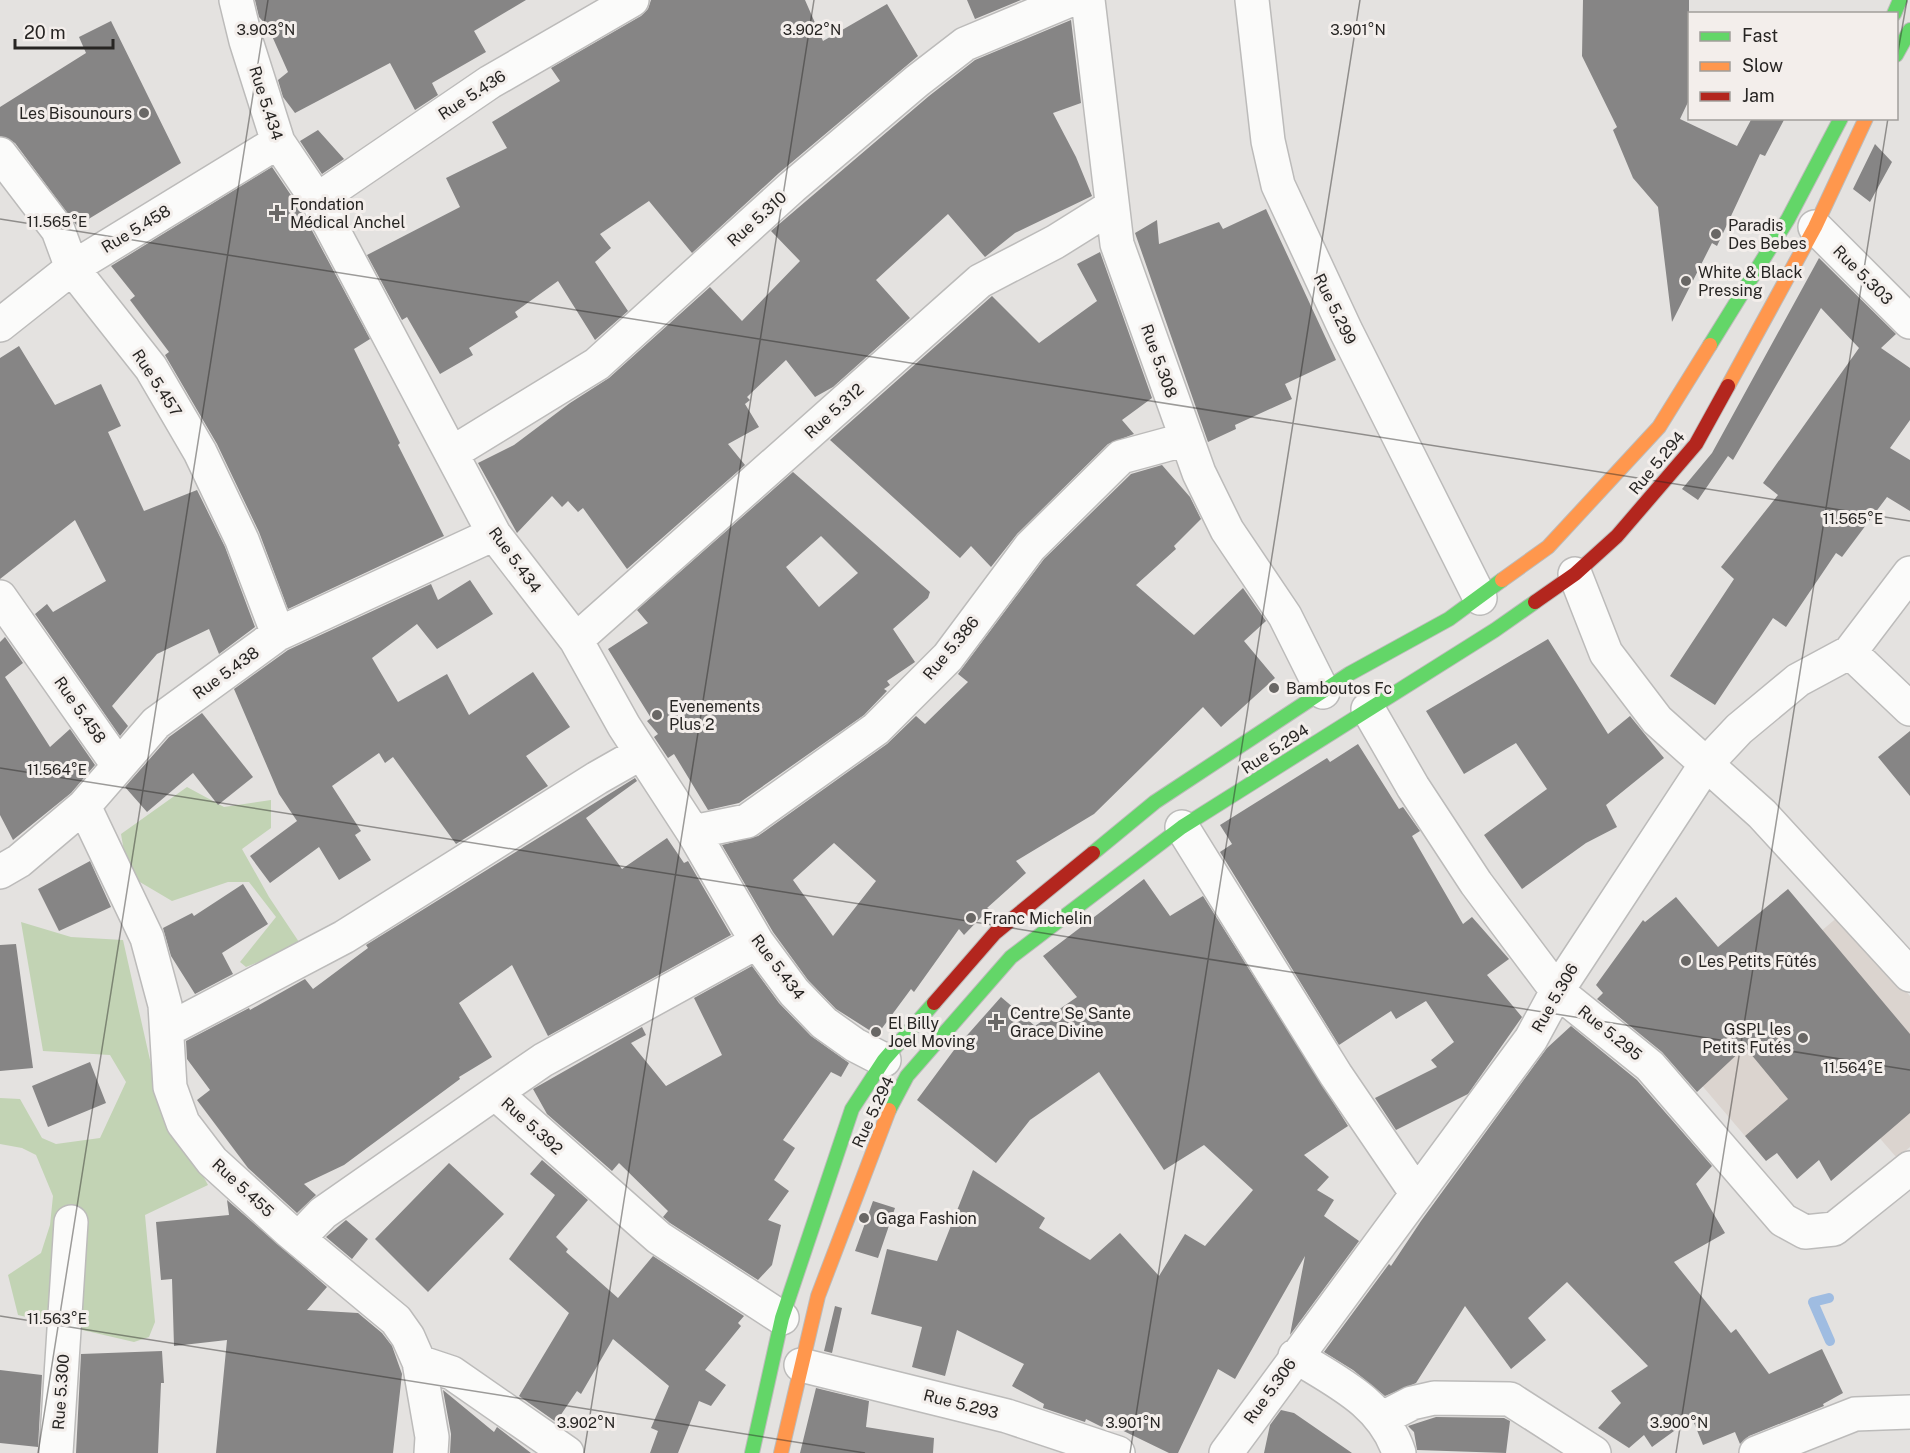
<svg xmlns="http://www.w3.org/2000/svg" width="1910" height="1453" font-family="'Public Sans',sans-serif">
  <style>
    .built { fill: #dbd4cf }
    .green { fill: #c2d3b4 }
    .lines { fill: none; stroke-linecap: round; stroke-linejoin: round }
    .stream { stroke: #9fbce1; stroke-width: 10 }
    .building { fill: #868585; fill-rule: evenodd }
    .street-casing { stroke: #bcbbba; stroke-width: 36 }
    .fast-casing { stroke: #bcbbba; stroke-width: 16 }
    .slow-casing { stroke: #bcbbba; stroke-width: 16 }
    .jam-casing { stroke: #bcbbba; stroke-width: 16 }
    .street { stroke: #fbfbfa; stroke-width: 33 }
    .fast { stroke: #63d668; stroke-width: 14 }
    .slow { stroke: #ff974d; stroke-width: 14 }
    .jam { stroke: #b3261e; stroke-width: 14 }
    .ticks { fill: none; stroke: #272523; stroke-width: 1.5; stroke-opacity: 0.45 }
    .poi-dot { fill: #696765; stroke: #f3eeeb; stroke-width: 2 }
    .labels { text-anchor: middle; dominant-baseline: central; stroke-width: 6; stroke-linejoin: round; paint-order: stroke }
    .street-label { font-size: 16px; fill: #272523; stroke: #f3eeeb }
    .poi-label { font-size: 16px; fill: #272523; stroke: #f3eeeb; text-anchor: start }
    .ticks-label { font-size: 15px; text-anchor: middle; fill: #272523; stroke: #f3eeeb; stroke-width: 6; stroke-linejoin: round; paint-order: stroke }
  </style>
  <rect width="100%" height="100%" fill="#e4e2e0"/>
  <path class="built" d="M 1840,915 L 1910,996 L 1910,1147 L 1897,1158 L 1823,1073 L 1745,1136 L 1676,1055 Z"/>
  <path class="green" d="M 187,787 L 224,807 L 271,800 L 271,828 L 242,849 L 269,897 L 301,945 L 246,967 L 240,962 L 276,917 L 249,882 L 228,882 L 172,901 L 128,875 L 121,834 Z
    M 21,922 L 71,937 L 123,940 L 157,1091 L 208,1185 L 145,1215 L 155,1322 L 149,1337 L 134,1342 L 18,1315 L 8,1275 L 41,1253 L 50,1225 L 53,1196 L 36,1155 L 22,1148 L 0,1144 L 0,1098 L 20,1099 L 42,1138 L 56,1144 L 100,1138 L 126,1082 L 110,1055 L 43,1051 Z"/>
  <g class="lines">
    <path class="stream" d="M 1829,1298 L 1813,1302 L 1830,1341"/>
  </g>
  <path class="building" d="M 255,0 L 526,0 L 474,31 L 486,52 L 432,83 L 438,95 L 415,110 L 390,63 L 295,113 L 283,97 L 278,80 L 288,72 L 268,27 L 259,17 Z
    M 651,0 L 805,0 L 823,41 L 887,4 L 918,56 L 779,173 L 692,253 L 649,201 L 600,234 L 611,248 L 595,262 L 628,311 L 595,340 L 558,281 L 515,312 L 518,317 L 469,348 L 473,355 L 440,374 L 407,317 L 402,320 L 367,255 L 460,207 L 446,178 L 507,148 L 492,122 L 560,81 L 551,68 L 641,16 L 648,9 Z
    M 967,0 L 1021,0 L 975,19 Z
    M 1583,0 L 1689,0 L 1689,100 L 1680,119 L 1737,146 L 1752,118 L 1785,118 L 1765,156 L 1760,154 L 1717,246 L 1712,243 L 1672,322 L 1658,207 L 1633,178 L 1613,130 L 1617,127 L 1582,56 Z
    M 1071,20 L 1081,103 L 1053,113 L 1076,157 L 1092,196 L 1015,233 L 985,257 L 948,214 L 876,280 L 910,318 L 833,387 L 815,397 L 786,360 L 747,397 L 750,400 L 745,404 L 759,427 L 728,444 L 745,465 L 627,569 L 583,508 L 578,512 L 568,501 L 562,507 L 552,496 L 517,533 L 478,463 L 514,445 L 570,403 L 609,378 L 710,287 L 742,321 L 800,261 L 771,231 L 929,96 L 975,60 Z
    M 111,21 L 181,163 L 77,226 L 15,143 L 0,136 L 0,107 L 86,53 L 79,37 Z
    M 318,130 L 344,159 L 322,174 L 300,141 Z
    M 1875,144 L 1892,162 L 1870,202 L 1853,189 Z
    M 272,167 L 301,210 L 370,339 L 354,349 L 400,443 L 398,445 L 444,536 L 288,609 L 259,532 L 217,444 L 165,355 L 169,352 L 130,300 L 135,296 L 111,266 Z
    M 1266,209 L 1336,360 L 1285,384 L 1292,399 L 1235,425 L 1236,429 L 1208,442 L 1135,233 L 1157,220 L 1159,244 L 1219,222 L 1223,229 Z
    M 1100,252 L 1152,398 L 1122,420 L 1134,434 L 1108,444 L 1017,534 L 991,567 L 971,546 L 960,558 L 830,440 L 992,296 L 1039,343 L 1097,301 L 1077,264 Z
    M 1819,258 L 1896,334 L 1881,348 L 1910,368 L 1910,420 L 1890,448 L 1910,460 L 1910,511 L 1887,497 L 1842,557 L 1836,553 L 1786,627 L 1773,618 L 1715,705 L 1670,676 L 1734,579 L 1721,567 L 1778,495 L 1763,483 L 1859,348 L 1821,308 L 1733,460 L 1728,456 L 1698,500 L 1682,489 L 1712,453 Z
    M 19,346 L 55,405 L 101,384 L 121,426 L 108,432 L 144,511 L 197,490 L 225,547 L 255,627 L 219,654 L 209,629 L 157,654 L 112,706 L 128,726 L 120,736 L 35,614 L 47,604 L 53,612 L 106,581 L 75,520 L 0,579 L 0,358 Z
    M 1162,465 L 1190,497 L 1201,519 L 1174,546 L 1176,549 L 1136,585 L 1194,635 L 1243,588 L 1266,621 L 1244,641 L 1275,678 L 1221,727 L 1203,707 L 1094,814 L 1016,861 L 1026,873 L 987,908 L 989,909 L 964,935 L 959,929 L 914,992 L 911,989 L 877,1035 L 836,1009 L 808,980 L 773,932 L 722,845 L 758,836 L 887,744 L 916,716 L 925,724 L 968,682 L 958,674 L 1044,559 L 1131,474 ZM 834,843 L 876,881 L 833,936 L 793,880 Z
    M 793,472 L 930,592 L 928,598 L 893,629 L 915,662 L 887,681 L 890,685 L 884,689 L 887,691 L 864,715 L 739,803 L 708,810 L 674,754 L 668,758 L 654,737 L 658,734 L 647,721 L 651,718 L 608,649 L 648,623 L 637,610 ZM 821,536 L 858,573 L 819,607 L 786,567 Z
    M 470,580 L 493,614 L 437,649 L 417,624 L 372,658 L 398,702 L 447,674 L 469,715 L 533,672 L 570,727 L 526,756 L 548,786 L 456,844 L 393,757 L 385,763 L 379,753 L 332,786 L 361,831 L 355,835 L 371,860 L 339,880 L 319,847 L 270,883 L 250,856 L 297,821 L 279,794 L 234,689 L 288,650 L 431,584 L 438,600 Z
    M 5,637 L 23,663 L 5,677 L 50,747 L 70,729 L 95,765 L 71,793 L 13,840 L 0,815 L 0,642 Z
    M 1548,639 L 1608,734 L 1630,716 L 1664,758 L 1606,805 L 1617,827 L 1586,843 L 1522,889 L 1484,835 L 1547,789 L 1516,743 L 1464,774 L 1426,711 Z
    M 202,713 L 253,777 L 218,805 L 193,773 L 147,812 L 125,787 L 169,737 Z
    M 1910,731 L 1910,796 L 1878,757 Z
    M 1358,744 L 1399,809 L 1403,807 L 1420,831 L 1412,836 L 1463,924 L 1472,917 L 1509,959 L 1487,975 L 1522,1017 L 1468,1094 L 1396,1130 L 1375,1098 L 1437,1067 L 1431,1060 L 1454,1042 L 1426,1001 L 1396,1019 L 1391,1011 L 1339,1045 L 1220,852 L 1232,844 L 1220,825 L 1327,758 L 1330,762 Z
    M 635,778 L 637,781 L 586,818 L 622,869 L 667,838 L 684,863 L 688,861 L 731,935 L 548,1036 L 512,965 L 459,1003 L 492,1057 L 459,1077 L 460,1079 L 344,1165 L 304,1184 L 316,1195 L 297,1213 L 248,1168 L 197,1100 L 210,1090 L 187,1059 L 186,1041 L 249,1008 L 250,1010 L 305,979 L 313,989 L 368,948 L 366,945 Z
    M 90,861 L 111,907 L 59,931 L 38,889 Z
    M 1144,879 L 1170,916 L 1203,896 L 1348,1126 L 1304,1155 L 1329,1177 L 1317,1190 L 1334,1200 L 1324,1216 L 1359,1241 L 1290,1335 L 1305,1256 L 1235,1379 L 1218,1369 L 1178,1453 L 1169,1453 L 1105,1422 L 1102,1427 L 1086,1419 L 1085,1422 L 1043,1408 L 1044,1404 L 1012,1386 L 1024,1364 L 957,1330 L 945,1376 L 912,1367 L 922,1327 L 871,1314 L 887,1249 L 937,1261 L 973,1170 L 1045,1218 L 1039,1228 L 1090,1260 L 1120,1233 L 1159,1276 L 1185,1234 L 1205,1246 L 1253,1190 L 1204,1145 L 1164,1170 L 1099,1072 L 1030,1120 L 996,1163 L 917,1100 L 954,1050 L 1001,997 L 1035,1026 L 1077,997 L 1043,956 Z
    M 243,884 L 268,924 L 222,953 L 233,974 L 195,994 L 171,956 L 163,928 L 192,913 L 194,916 Z
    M 1788,889 L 1910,1034 L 1910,1113 L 1831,1181 L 1819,1160 L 1797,1179 L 1777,1153 L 1766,1161 L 1745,1136 L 1788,1099 L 1745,1047 L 1697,1092 L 1662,1052 L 1597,999 L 1603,993 L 1596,985 L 1643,920 L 1645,922 L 1676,897 L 1718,947 Z
    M 16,944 L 33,1068 L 0,1071 L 0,945 Z
    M 752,966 L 779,1003 L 811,1036 L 849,1063 L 841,1077 L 831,1072 L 783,1140 L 795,1148 L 774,1180 L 789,1191 L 768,1220 L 781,1225 L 772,1265 L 758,1280 L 670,1223 L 663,1217 L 668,1211 L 619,1163 L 612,1171 L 547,1114 L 533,1089 L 642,1027 L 646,1035 L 631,1043 L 666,1086 L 722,1055 L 694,998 Z
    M 1571,1026 L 1637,1080 L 1712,1166 L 1696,1184 L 1725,1233 L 1674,1262 L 1731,1333 L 1736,1329 L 1769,1374 L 1822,1349 L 1843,1393 L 1823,1404 L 1824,1406 L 1749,1436 L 1740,1444 L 1735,1432 L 1703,1445 L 1692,1418 L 1652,1447 L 1644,1435 L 1629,1448 L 1598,1428 L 1621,1403 L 1611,1391 L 1648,1366 L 1567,1282 L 1528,1318 L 1546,1340 L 1511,1369 L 1465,1306 L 1416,1383 L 1385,1396 L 1353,1370 L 1324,1352 L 1389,1264 L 1391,1266 L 1421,1221 L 1547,1048 Z
    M 90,1062 L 106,1103 L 48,1127 L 32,1086 Z
    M 542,1160 L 588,1200 L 556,1237 L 568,1249 L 566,1252 L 618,1298 L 653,1256 L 744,1316 L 738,1323 L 741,1326 L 705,1370 L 726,1385 L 711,1406 L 699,1401 L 678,1453 L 650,1453 L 658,1431 L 651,1428 L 669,1386 L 613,1339 L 581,1394 L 577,1391 L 556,1422 L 519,1396 L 569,1313 L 509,1259 L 555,1195 L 530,1174 Z
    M 449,1163 L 504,1214 L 428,1292 L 375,1239 Z
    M 227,1200 L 327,1287 L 307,1310 L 358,1313 L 382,1333 L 392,1346 L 402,1374 L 393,1453 L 216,1453 L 227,1340 L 174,1346 L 172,1279 L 161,1280 L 156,1222 L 229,1215 Z
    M 873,1201 L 895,1208 L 878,1258 L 855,1251 Z
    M 346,1220 L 368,1239 L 352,1259 L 326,1237 Z
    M 835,1306 L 842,1308 L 832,1353 L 824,1351 Z
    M 162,1351 L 164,1383 L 161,1383 L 158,1453 L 76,1453 L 81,1354 Z
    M 0,1370 L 42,1375 L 38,1447 L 0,1443 Z
    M 816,1388 L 869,1401 L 866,1427 L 934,1438 L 933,1453 L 800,1453 Z
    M 443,1390 L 494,1432 L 497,1427 L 531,1453 L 450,1453 L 451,1434 Z
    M 1281,1410 L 1294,1413 L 1352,1453 L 1264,1453 L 1270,1425 Z
    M 1436,1417 L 1504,1418 L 1510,1421 L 1506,1453 L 1417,1450 L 1414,1432 L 1408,1426 Z"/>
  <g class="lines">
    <defs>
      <path id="street" d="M 236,0 L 246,41 L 278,142 L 317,200 L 494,534 L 576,640 L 624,726 L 693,832 L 757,942 L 794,992 L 824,1023 L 855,1045 L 884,1060
        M 1088,0 L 1117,244 L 1199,473 L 1227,530 L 1285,616 L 1323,692
        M 1252,0 L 1268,141 L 1278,185 L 1346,331 L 1480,598
        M 0,154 L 58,230 L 72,268 L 151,368 L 200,452 L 242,540 L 278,634
        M 317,200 L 490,82 L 632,0
        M 1815,227 L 1910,322
        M 0,325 L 72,268 L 278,142
        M 452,453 L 597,364 L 792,187 L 917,81 L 965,44 L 1070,0
        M 1575,574 L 1606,653 L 1657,720 L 1762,814 L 1910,975
        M 0,597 L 118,765
        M 576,640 L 980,281 L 1055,242 L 1111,207
        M 1850,652 L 1910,709
        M 1368,709 L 1413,787 L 1476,883 L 1557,991 L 1650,1066 L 1783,1220 L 1805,1232 L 1834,1229 L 1910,1168
        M 84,806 L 147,938 L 165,1005 L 170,1087 L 183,1123 L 212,1161 L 289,1231 L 396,1320 L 408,1337 L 419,1362 L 452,1373 L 567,1453
        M 1182,827 L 1336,1075 L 1417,1194
        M 693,832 L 747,821 L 876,729 L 948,657 L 1030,547 L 1121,457 L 1187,439
        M 0,872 L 19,861 L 84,806 L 156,723 L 278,634 L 494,534
        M 757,942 L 543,1060 L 495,1093 L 659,1238 L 782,1318
        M 167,1030 L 344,937 L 597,778 L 641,753
        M 299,1238 L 323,1213 L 495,1093
        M 1295,1356 C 1337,1382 1383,1403 1399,1453
        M 419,1362 L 432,1437 L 431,1453
        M 801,1365 L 1007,1416 L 1118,1453
        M 1381,1419 L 1412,1403 L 1434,1398 L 1510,1399 L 1594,1453
        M 56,1453 L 71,1222
        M 1226,1453 L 1531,1039 L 1557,991 L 1706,764 L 1739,729 L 1798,680 L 1850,652 L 1910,573
        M 1756,1453 L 1855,1414 L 1910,1412"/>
      <path id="fast" d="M 1894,14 L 1900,0
        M 1896,55 L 1910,30
        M 1710,345 L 1788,219 L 1841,118
        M 1093,853 L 1155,802 L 1349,674 L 1449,619 L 1502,580
        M 889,1110 L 907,1076 L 1011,957 L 1182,827 L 1495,630 L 1535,602
        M 752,1453 L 782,1318 L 852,1109 L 884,1060 L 934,1003"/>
      <path id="slow" d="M 1728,386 L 1815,227 L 1866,118
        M 1502,580 L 1548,547 L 1659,427 L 1710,345
        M 781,1453 L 818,1296 L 889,1110"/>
      <path id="jam" d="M 1535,602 L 1575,574 L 1617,536 L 1696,444 L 1728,386
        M 934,1003 L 995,933 L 1093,853"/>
    </defs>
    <use href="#street" class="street-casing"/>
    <use href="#fast" class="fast-casing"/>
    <use href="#slow" class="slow-casing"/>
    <use href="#jam" class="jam-casing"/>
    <use href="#street" class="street"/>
    <use href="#fast" class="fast"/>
    <use href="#slow" class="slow"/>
    <use href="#jam" class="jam"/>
  </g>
  <path class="ticks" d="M 1896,63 L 1907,0M 0,219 L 1910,521M 0,768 L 1910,1070M 0,1316 L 865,1453M 38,1453 L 268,0M 584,1453 L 814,0M 1130,1453 L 1360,0M 1676,1453 L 1888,118"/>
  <g class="poi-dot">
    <circle cx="144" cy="113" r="6"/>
    <path d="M274 204h6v6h6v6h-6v6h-6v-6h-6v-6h6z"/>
    <circle cx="1716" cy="234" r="6"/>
    <circle cx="1686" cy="281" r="6"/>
    <circle cx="1274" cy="688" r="6"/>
    <circle cx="657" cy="715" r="6"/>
    <circle cx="971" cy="918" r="6"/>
    <circle cx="1686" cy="961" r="6"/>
    <path d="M993 1013h6v6h6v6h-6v6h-6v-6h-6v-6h6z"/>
    <circle cx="876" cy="1032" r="6"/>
    <circle cx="1803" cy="1038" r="6"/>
    <circle cx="864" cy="1218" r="6"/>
  </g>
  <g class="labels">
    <g class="street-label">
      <text transform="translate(472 95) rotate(-33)">Rue 5.436</text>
      <text transform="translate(266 103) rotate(72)">Rue 5.434</text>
      <text transform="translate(757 219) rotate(-42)">Rue 5.310</text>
      <text transform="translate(136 229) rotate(-31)">Rue 5.458</text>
      <text transform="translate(1863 275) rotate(45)">Rue 5.303</text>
      <text transform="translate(1335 309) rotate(64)">Rue 5.299</text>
      <text transform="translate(1159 361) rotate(70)">Rue 5.308</text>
      <text transform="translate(157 383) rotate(57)">Rue 5.457</text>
      <text transform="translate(834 411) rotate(-42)">Rue 5.312</text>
      <text transform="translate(1657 463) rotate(-50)">Rue 5.294</text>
      <text transform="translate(515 560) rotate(54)">Rue 5.434</text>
      <text transform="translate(951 648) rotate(-50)">Rue 5.386</text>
      <text transform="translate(226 673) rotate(-36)">Rue 5.438</text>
      <text transform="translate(80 710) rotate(55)">Rue 5.458</text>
      <text transform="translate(1275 749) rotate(-33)">Rue 5.294</text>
      <text transform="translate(778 967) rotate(53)">Rue 5.434</text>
      <text transform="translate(1555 998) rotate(-60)">Rue 5.306</text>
      <text transform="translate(1610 1033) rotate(39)">Rue 5.295</text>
      <text transform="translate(873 1112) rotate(-65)">Rue 5.294</text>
      <text transform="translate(532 1126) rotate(42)">Rue 5.392</text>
      <text transform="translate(243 1188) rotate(43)">Rue 5.455</text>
      <text transform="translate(1270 1391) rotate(-54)">Rue 5.306</text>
      <text transform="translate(61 1392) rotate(-86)">Rue 5.300</text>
      <text transform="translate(961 1404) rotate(14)">Rue 5.293</text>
    </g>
    <g class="poi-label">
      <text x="132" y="113" text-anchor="end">Les Bisounours</text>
      <text x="290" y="204">Fondation<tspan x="290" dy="18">Médical Anchel</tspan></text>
      <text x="1728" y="225">Paradis<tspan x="1728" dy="18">Des Bebes</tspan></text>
      <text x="1698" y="272">White &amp; Black<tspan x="1698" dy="18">Pressing</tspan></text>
      <text x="1286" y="688">Bamboutos Fc</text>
      <text x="669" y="706">Evenements<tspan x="669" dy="18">Plus 2</tspan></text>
      <text x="983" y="918">Franc Michelin</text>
      <text x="1698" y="961">Les Petits Fûtés</text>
      <text x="1010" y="1013">Centre Se Sante<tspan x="1010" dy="18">Grace Divine</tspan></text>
      <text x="888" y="1023">El Billy<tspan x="888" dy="18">Joel Moving</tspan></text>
      <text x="1791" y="1029" text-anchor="end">GSPL les<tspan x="1791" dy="18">Petits Futés</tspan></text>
      <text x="876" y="1218">Gaga Fashion</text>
    </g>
  </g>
  <g class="ticks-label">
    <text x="266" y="35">3.903°N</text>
    <text x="812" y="35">3.902°N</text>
    <text x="1358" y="35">3.901°N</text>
    <text x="57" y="227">11.565°E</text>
    <text x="1853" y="524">11.565°E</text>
    <text x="57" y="775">11.564°E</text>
    <text x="1853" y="1073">11.564°E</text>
    <text x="57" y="1324">11.563°E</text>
    <text x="586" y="1428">3.902°N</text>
    <text x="1133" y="1428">3.901°N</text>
    <text x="1679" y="1428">3.900°N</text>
  </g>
  <rect x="1688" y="12" width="210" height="108" fill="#f3eeeb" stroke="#a19e9b" stroke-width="1.5"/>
  <rect x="1700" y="32" width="30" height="9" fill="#63d668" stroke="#a19e9b" stroke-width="1.5"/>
  <text x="1742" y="42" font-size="18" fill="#272523">Fast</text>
  <rect x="1700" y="62" width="30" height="9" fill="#ff974d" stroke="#a19e9b" stroke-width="1.5"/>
  <text x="1742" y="72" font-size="18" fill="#272523">Slow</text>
  <rect x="1700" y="92" width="30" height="9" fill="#b3261e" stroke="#a19e9b" stroke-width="1.5"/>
  <text x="1742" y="102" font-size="18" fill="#272523">Jam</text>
  <path d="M15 39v9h98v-9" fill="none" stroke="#272523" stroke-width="3"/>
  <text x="24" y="39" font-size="18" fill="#272523" stroke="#f3eeeb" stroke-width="4.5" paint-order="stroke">20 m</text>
</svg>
